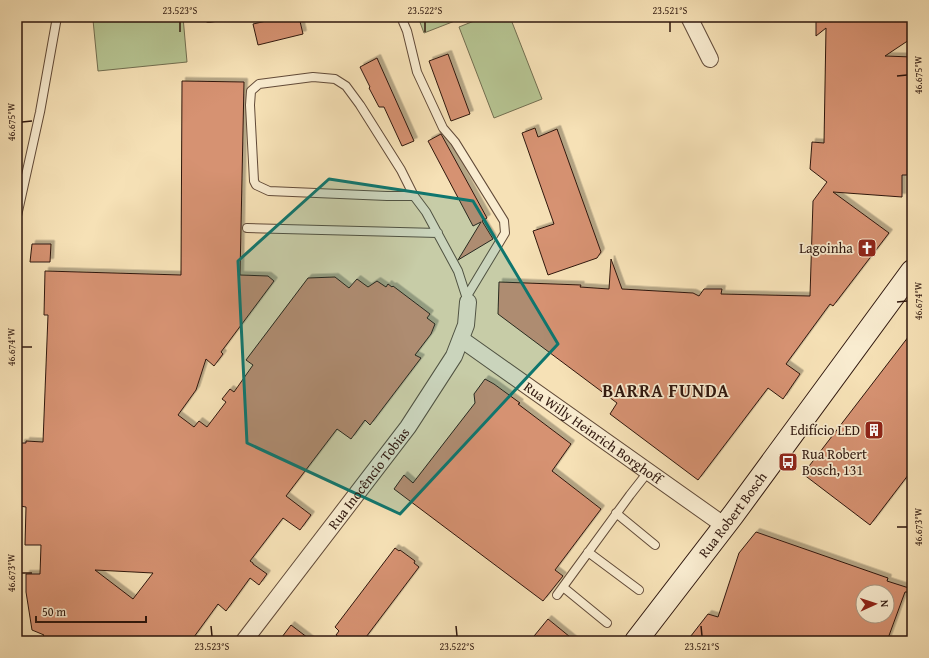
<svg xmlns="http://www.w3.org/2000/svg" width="929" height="658" font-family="'Gentium Book Plus',serif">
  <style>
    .green { fill: #b6c492; stroke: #726e50 }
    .building { fill: #d69272; stroke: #2f170e; fill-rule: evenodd; filter: url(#shadow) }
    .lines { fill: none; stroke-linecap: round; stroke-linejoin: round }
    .lane-casing { stroke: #614a38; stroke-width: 10 }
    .street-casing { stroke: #614a38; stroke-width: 18 }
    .secondary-casing { stroke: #2f170e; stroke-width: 24 }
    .lane { stroke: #f9ecd0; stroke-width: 8 }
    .street { stroke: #f9ecd0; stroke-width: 16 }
    .secondary { stroke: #f9ecd0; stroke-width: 22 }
    .marked { fill: #0f766e; fill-opacity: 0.2; stroke: #0f766e; stroke-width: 3; stroke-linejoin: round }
    .ticks { fill: none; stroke: #2f170e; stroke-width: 1.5 }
    .labels { text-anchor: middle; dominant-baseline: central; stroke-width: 3.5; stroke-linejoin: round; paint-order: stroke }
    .poi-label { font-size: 14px; fill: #2f170e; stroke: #f9ecd0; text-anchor: end }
    .street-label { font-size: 14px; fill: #2f170e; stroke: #f9ecd0 }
    .district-label { font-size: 18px; font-weight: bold; letter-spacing: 1px; fill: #2f170e; stroke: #f9ecd0 }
    .neatline { fill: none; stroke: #2f170e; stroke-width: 1.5 }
    .ticks-label { font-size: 10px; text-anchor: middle; fill: #2f170e }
  </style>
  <defs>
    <filter id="shadow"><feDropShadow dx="3.5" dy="-3.5" stdDeviation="0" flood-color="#0004"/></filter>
  </defs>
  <rect width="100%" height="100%" fill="#f6e1b6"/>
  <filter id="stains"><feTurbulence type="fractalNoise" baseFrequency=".005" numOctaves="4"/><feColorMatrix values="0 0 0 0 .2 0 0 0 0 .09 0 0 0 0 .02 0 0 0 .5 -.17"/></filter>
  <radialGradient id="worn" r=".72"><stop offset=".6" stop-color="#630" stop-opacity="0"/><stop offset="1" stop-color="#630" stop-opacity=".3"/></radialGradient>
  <path class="green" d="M 122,17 L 183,17 L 187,62 L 98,71 L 93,20 Z
    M 418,17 L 465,17 L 424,33 Z
    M 484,17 L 510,17 L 542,99 L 494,118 L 459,27 Z"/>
  <path class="building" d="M 284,17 L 299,17 L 303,34 L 258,45 L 253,24 Z
    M 816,17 L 912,17 L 912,38 L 885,56 L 912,57 L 912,132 L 911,132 L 908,175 L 902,175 L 902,197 L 833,192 L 889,233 L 833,306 L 830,304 L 786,364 L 800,374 L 783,399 L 768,388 L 698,480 L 610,414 L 617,403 L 498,314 L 499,282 L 581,285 L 580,287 L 609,289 L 611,259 L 622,289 L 693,293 L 699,296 L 704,289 L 722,289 L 721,294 L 810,296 L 813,201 L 827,182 L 810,169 L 812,142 L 824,143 L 826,28 L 816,36 Z
    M 448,54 L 470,114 L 451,121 L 429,61 Z
    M 377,58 L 414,141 L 402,146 L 384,107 L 379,107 L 369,88 L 370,87 L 360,67 Z
    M 182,81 L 244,82 L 240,275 L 268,276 L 274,281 L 221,352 L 223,354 L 214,366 L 206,359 L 196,390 L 178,415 L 194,427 L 199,421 L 207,427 L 226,402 L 222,399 L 230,389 L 234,392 L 253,365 L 246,360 L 308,278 L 335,277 L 349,288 L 357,279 L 368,287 L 377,281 L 386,287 L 388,284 L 392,287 L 393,286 L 430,314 L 427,318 L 435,324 L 431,334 L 415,355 L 421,358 L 370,425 L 365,420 L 351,439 L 337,429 L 286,496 L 311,515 L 300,530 L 283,518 L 250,561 L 253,563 L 253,564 L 267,574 L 259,585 L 250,578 L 226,611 L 218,604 L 191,641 L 39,641 L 44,635 L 32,630 L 26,592 L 26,574 L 40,574 L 41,545 L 25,545 L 26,507 L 20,506 L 21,443 L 26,443 L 26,441 L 43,442 L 48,315 L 44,315 L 45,271 L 181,275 ZM 95,570 L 153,573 L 133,599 Z
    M 535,128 L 538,137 L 557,129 L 601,252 L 597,258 L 548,275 L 533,231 L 554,224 L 522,133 Z
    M 441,134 L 487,218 L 482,221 L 493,239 L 458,260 L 481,222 L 473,226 L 428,141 Z
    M 32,244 L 51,244 L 50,262 L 30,262 Z
    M 912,332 L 912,470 L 870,525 L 803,474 Z
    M 485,379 L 494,384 L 520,403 L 518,404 L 571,444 L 552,471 L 601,509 L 555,570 L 563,576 L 543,601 L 394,489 L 404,475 L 413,483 L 475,403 L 474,394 Z
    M 756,532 L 888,578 L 887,581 L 912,589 L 912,592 L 905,592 L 887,641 L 687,641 L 708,614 L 718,617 L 739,553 ZM 863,592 L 887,592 L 887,616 L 863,616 Z
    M 395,548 L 399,551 L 400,550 L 415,561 L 414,563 L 419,567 L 363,641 L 344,641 L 336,635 L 339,631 L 335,627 Z
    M 548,619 L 575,641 L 530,641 Z
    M 291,625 L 312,641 L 279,641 Z"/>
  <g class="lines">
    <defs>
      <path id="lane" d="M 401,17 L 407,31 L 417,72 L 443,128 L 455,142 L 504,221 L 505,233 L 467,296
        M 209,18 L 214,17
        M 414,196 L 387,196 L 269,191 L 256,185 L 254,181 L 250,105 L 251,91 L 259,84 L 313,77 L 335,79 L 346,86 L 360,105 L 401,170 L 414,196 L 426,212 L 458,271 L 468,302
        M 17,216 L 40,112 L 57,17
        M 247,228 L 438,233
        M 616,513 L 655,545
        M 588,552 L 639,590
        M 563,587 L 607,623
        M 557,595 L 630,495 L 648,472"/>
      <g id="street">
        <path d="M 689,17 L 710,59"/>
        <path id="s1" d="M 461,339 L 725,526"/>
        <path id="s2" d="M 244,641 L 408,427 L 454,356 L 466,325 L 468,302"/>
      </g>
      <g id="secondary">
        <path id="s3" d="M 636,641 L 733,515 L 912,271"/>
      </g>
    </defs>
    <use href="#lane" class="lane-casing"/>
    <use href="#street" class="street-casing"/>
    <use href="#secondary" class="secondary-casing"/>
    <use href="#lane" class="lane"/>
    <use href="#street" class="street"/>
    <use href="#secondary" class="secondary"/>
  </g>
  <path class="marked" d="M 329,179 L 473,201 L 558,344 L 400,514 L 247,443 L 238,261 Z"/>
  <path class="ticks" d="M 180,22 L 180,32M 425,22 L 425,32M 670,22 L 670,32M 897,76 L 907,75M 22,122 L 32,121M 897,302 L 907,301M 22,347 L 32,347M 897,527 L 907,527M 22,573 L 32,573M 211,626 L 212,636M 456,626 L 457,636M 701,626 L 702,636"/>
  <defs>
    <symbol id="church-square" viewBox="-11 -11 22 22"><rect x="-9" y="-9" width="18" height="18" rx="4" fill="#8f2418" stroke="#f9ecd0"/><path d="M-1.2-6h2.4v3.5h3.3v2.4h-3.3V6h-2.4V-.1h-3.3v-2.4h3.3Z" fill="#fff"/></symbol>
    <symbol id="building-square" viewBox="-11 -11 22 22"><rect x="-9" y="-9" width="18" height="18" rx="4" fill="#8f2418" stroke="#f9ecd0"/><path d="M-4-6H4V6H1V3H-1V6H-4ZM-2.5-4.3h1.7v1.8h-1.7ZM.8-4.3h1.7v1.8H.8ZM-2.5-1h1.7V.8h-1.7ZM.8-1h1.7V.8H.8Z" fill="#fff"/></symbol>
    <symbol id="bus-square" viewBox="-11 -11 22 22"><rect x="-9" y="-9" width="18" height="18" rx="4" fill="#8f2418" stroke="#f9ecd0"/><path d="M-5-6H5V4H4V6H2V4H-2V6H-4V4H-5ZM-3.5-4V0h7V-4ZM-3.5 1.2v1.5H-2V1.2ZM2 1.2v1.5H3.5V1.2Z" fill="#fff"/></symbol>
  </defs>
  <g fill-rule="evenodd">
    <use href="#church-square" x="856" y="237" width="22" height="22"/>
    <use href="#building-square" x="863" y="419" width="22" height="22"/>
    <use href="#bus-square" x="777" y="451" width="22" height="22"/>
  </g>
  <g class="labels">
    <g class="poi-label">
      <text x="853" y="248">Lagoinha</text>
      <text x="860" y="430">Edifício LED</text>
      <text x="802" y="454" text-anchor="start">Rua Robert<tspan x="802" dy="16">Bosch, 131</tspan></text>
    </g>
    <g class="street-label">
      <text stroke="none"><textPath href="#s1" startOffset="162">Rua Willy Heinrich Borghoff</textPath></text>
      <text stroke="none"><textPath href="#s2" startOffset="205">Rua Inocêncio Tobias</textPath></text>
      <text stroke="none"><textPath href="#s3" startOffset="159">Rua Robert Bosch</textPath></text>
    </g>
    <g class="district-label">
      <text x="666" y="390">BARRA FUNDA</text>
    </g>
  </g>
  <rect width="929" height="658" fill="none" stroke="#f6e1b6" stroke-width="44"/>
  <g transform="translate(875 604) rotate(87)"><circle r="19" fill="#f9ecd0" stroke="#a89782"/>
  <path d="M0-3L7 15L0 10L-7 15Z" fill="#8f2418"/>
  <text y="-6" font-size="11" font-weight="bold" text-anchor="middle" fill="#2f170e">N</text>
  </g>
  <path d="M36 616v6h110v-6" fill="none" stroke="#2f170e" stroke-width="2"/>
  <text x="42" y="616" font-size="12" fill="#2f170e" stroke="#f9ecd0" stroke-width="3" paint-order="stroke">50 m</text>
  <rect x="22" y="22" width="885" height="614" class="neatline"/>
  <g class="ticks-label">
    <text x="180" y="14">23.523°S</text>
    <text x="425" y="14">23.522°S</text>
    <text x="670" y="14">23.521°S</text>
    <text transform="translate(918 75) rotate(-90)" y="4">46.675°W</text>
    <text transform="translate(11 122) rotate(-90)" y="4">46.675°W</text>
    <text transform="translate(918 301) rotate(-90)" y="4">46.674°W</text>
    <text transform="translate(11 347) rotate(-90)" y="4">46.674°W</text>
    <text transform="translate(918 527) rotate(-90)" y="4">46.673°W</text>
    <text transform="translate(11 573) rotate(-90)" y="4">46.673°W</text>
    <text x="212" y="650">23.523°S</text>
    <text x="457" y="650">23.522°S</text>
    <text x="702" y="650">23.521°S</text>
  </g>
  <rect width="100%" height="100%" filter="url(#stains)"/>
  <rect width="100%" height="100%" fill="url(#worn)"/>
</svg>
